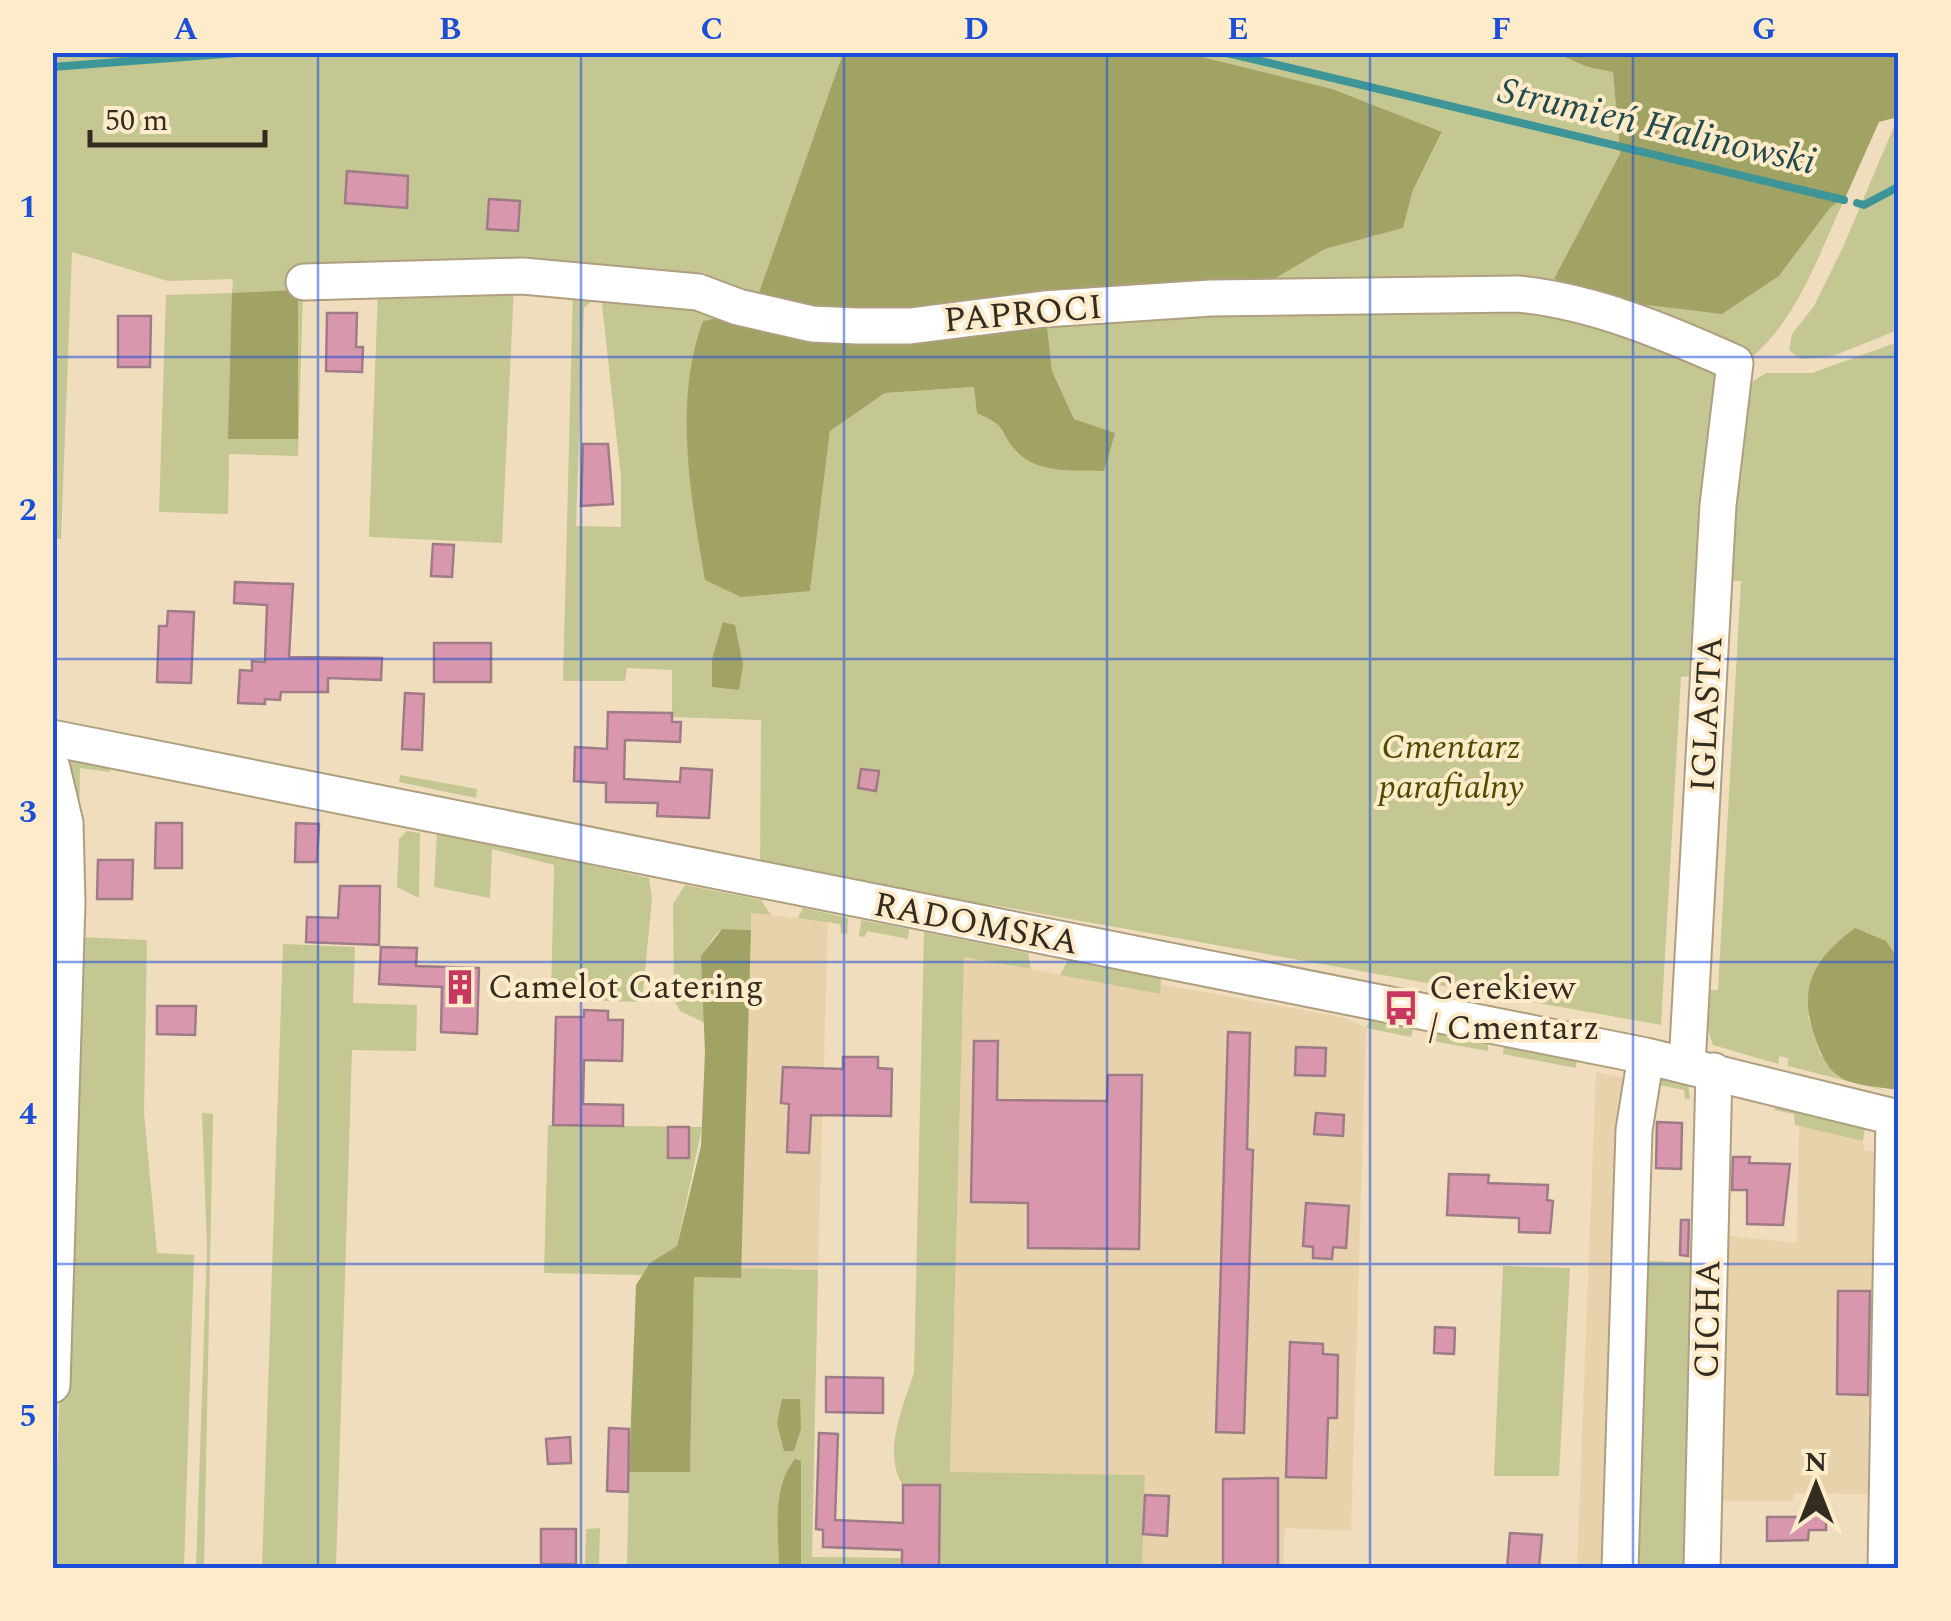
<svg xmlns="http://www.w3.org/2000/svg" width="1951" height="1621" font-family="Spectral,serif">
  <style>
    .built { fill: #e8d2ab }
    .green { fill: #c4c792; fill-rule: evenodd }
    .forest { fill: #a1a365 }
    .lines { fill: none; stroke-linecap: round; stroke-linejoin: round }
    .stream { stroke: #3e9597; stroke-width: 8 }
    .building { fill: #d897ad; stroke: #9f7b87; stroke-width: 2.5 }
    .minor-casing { stroke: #af9e7f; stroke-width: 39 }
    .minor { stroke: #fff; stroke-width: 35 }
    .grid { fill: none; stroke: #1d4ed8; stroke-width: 2.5; stroke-opacity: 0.55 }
    .labels { text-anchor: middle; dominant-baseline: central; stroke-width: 8; stroke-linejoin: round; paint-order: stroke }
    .street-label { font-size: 35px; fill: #332c20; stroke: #fdebca }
    .park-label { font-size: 35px; font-style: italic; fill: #4c4d00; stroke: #fdebca }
    .poi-label { font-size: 35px; fill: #332c20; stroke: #fdebca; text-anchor: start }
    .water-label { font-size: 38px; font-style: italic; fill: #234b4b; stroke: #fdebca }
    .neatline { fill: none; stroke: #1d4ed8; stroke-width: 4 }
    .grid-label { font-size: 32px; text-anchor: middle; font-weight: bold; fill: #1d4ed8 }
  </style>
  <rect width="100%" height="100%" fill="#f0ddbd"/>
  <path class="built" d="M 751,913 L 828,921 L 818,1270 L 741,1268 Z
    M 964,956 L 1160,994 L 1160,984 L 1297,1009 L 1346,1018 L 1366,1028 L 1351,1531 L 1285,1528 L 1283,1568 L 1142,1568 L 1145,1475 L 950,1473 Z
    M 1596,1072 L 1653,1084 L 1639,1568 L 1577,1568 Z
    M 1799,1125 L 1863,1141 L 1864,1150 L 1887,1154 L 1880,1494 L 1794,1493 L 1793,1501 L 1716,1501 L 1722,1235 L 1797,1243 Z"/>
  <path class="green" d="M 211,52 L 843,53 L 756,301 L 713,287 L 705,273 L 692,272 L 692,286 L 514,285 L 502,543 L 369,537 L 378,290 L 303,292 L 298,456 L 229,454 L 228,514 L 159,512 L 166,295 L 232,293 L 233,279 L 168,281 L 72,252 L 61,539 L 53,539 L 52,57 L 195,59 ZM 298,290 L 297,439 L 229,439 Z
    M 1555,52 L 1588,67 L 1613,71 L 1620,155 L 1555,279 L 1623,302 L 1779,276 L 1830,208 L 1846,196 C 1820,250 1798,321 1749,359 L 1558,290 L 1259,288 L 1325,249 L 1403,228 L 1413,190 L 1442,133 L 1185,53 Z
    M 1898,117 L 1898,330 L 1833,356 L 1801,359 L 1789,350 L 1792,334 L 1814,306 L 1843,247 Z
    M 573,288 L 585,289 L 591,302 L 584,308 L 576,526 L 621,527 L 621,478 L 602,304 L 607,290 L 744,313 L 810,591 L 830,431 L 885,393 L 975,387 L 1018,454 L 1074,419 L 1052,371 L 1046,317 L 1570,309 L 1718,372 L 1707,580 L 1695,581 L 1689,676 L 1681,677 L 1661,1025 L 993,905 L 991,913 L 760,869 L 761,720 L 672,717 L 672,670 L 627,668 L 625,681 L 563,681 Z
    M 1898,342 L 1898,958 L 1886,941 L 1808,1016 L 1820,1054 L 1838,1077 L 1898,1094 L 1788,1066 L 1788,1058 L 1779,1056 L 1778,1064 L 1713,1045 L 1708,1030 L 1697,1029 L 1700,990 L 1718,990 L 1741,581 L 1723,580 L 1738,391 L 1766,373 L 1812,373 Z
    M 70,761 L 110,768 L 110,772 L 80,768 L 78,937 L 147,940 L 144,1112 L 157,1253 L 194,1255 L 184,1568 L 53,1568 L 64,1281 Z
    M 400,775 L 477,789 L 476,798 L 399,782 Z
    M 407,831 L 420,833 L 419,898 L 397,887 L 399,839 Z
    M 437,832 L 649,878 L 652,899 L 642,1002 L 551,999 L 554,865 L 492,849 L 490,898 L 434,887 Z
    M 685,885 L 761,900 L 771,915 L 751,913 L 751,930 L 722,929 C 693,954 704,988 705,1023 L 680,1011 L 674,1000 L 673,904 Z
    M 803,908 L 848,918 L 847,934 L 841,933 L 840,924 L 798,918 Z
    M 861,920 L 909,929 L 908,939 L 867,931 L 865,937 L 859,936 Z
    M 924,932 L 1028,953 L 1031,969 L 964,957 L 950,1472 L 1145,1475 L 1142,1568 L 939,1568 L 940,1486 L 903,1485 C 882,1454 903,1406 914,1373 Z
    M 283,944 L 355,947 L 353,1003 L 417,1005 L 416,1051 L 352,1050 L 336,1568 L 262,1568 Z
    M 1068,960 L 1161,978 L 1160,994 L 1060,975 Z
    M 1371,1018 L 1414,1026 L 1411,1037 L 1366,1028 Z
    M 1435,1033 L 1488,1043 L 1488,1051 L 1432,1041 Z
    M 1504,1046 L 1577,1061 L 1576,1068 L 1503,1054 Z
    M 1651,1074 L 1688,1082 L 1690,1099 L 1685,1099 L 1684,1090 L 1653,1084 L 1647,1261 L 1702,1262 L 1696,1568 L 1627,1568 Z
    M 1776,1104 L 1865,1127 L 1863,1141 L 1795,1125 L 1794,1114 L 1774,1110 Z
    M 202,1113 L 213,1114 L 204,1568 L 196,1568 L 207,1248 Z
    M 548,1125 L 702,1127 L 677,1246 L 651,1263 L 642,1275 L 544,1273 Z
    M 1503,1266 L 1570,1268 L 1559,1476 L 1494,1476 Z
    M 741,1268 L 818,1270 L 812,1557 L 902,1558 L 902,1568 L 627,1568 L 629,1472 L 690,1471 L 694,1276 L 740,1278 Z
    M 600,1528 L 599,1568 L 585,1568 L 586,1529 Z"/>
  <path class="forest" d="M 53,52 L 211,52 L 211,53 L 195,59 L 53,57 Z
    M 843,53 L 1185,53 L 1332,89 L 1442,132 L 1413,190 L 1403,228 L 1325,249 L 1259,288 L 1046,317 L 1052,371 L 1074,419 L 1115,433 L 1104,471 C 1077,470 1037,474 1017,452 C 997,430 1011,428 977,413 L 974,387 L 885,393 L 830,431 L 810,591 L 741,597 L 705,580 C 691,499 673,401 703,321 L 744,313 L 756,301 Z
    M 1555,53 L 1898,53 L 1898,117 L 1879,122 L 1846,196 L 1830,208 L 1779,276 L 1722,314 L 1623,302 L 1554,279 L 1620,154 L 1613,72 L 1588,67 Z
    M 298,290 L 298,439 L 228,439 L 232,293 Z
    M 723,622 L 735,625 L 743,665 L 739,690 L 712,687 L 712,659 Z
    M 1855,928 L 1886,941 L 1898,958 L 1898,1090 C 1882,1087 1850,1086 1837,1075 C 1825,1066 1819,1049 1814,1035 C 1798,985 1815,958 1855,928 Z
    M 722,929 L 751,930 L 741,1278 L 694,1277 L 690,1472 L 629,1472 L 636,1285 L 650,1263 L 677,1246 L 701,1146 L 705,1052 L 701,956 Z
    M 782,1399 L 800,1399 L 801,1429 L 794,1451 L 784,1451 L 777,1423 Z
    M 795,1459 L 801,1461 L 801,1568 L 779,1568 C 779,1532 771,1489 795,1459 Z"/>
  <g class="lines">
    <path class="stream" d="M 1223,52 L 1844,200
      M 52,67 L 251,52
      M 1857,203 L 1864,205 L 1898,187"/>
  </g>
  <path class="building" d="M 347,171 L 408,176 L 407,208 L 345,203 Z
    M 489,199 L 520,201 L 518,231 L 487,229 Z
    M 327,313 L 357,313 L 356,347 L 363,347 L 362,372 L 326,371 Z
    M 118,316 L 151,316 L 150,367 L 118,367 Z
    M 583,444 L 608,444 L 613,504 L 581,506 Z
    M 433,544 L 454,545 L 452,577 L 431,576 Z
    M 235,582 L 293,584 L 289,657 L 382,658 L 381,680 L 328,678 L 328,692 L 281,692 L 280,700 L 265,699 L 265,704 L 238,703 L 240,670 L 252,671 L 252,661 L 265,662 L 267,605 L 234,603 Z
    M 168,611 L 194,612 L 191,683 L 157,682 L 159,626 L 167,626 Z
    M 434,643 L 491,643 L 491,682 L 434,682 Z
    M 405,693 L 424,694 L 422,750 L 402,749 Z
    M 608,712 L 672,713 L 672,722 L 681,722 L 680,742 L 625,740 L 624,779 L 680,782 L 681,768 L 712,770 L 709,818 L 657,816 L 658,803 L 606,802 L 606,783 L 574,781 L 575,747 L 607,749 Z
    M 861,769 L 879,771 L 876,791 L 858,788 Z
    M 156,823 L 182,823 L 182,868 L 155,868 Z
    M 296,823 L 319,824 L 317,862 L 295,862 Z
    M 98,860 L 133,860 L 132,899 L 97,899 Z
    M 340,886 L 380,886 L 379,945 L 306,942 L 307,917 L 338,918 Z
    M 381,947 L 417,948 L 416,966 L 479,968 L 477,1034 L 441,1032 L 442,987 L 379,984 Z
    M 157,1006 L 196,1006 L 195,1035 L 157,1034 Z
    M 584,1010 L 608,1011 L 608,1020 L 623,1020 L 622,1061 L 584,1060 L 583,1104 L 623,1105 L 623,1126 L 553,1125 L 556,1017 L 584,1017 Z
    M 1228,1032 L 1250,1033 L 1247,1149 L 1253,1150 L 1244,1433 L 1216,1432 Z
    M 974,1041 L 998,1041 L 997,1100 L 1107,1101 L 1108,1075 L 1142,1075 L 1139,1249 L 1028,1248 L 1028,1203 L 971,1202 Z
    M 1296,1047 L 1326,1048 L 1325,1076 L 1295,1075 Z
    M 843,1057 L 878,1057 L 878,1068 L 892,1069 L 891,1116 L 811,1115 L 809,1153 L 787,1152 L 789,1104 L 781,1103 L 783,1067 L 843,1069 Z
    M 1316,1113 L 1344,1115 L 1343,1136 L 1314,1134 Z
    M 1657,1122 L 1682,1123 L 1681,1169 L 1656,1168 Z
    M 668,1127 L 689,1127 L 689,1158 L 668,1158 Z
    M 1733,1157 L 1750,1157 L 1749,1163 L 1790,1164 L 1783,1225 L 1747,1224 L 1747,1190 L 1732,1190 Z
    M 1449,1174 L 1489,1175 L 1488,1183 L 1548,1185 L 1547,1200 L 1553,1201 L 1550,1233 L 1519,1232 L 1519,1218 L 1447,1215 Z
    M 1306,1203 L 1349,1206 L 1346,1248 L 1333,1247 L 1332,1259 L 1313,1258 L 1313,1247 L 1303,1246 Z
    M 1681,1220 L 1689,1220 L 1688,1256 L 1680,1255 Z
    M 1838,1291 L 1870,1291 L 1868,1395 L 1837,1394 Z
    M 1435,1327 L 1455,1328 L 1454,1354 L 1434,1353 Z
    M 1290,1342 L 1323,1344 L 1323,1354 L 1338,1355 L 1337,1418 L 1328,1418 L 1326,1478 L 1286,1477 Z
    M 826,1377 L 883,1378 L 883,1413 L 826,1412 Z
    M 609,1428 L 629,1429 L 628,1492 L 607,1491 Z
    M 819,1433 L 838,1434 L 835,1520 L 903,1523 L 903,1485 L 940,1485 L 939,1568 L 902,1568 L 902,1550 L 823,1547 L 823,1530 L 816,1529 Z
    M 570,1437 L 571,1463 L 548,1464 L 546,1439 Z
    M 1278,1478 L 1278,1568 L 1223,1568 L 1223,1479 Z
    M 1145,1495 L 1169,1496 L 1167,1536 L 1143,1534 Z
    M 1804,1506 L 1826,1506 L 1826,1530 L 1809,1530 L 1808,1540 L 1767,1541 L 1767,1517 L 1804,1517 Z
    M 541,1529 L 576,1529 L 576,1564 L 541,1564 Z
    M 1510,1533 L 1542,1535 L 1539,1568 L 1507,1568 Z"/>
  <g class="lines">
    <defs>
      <path id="minor" d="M 304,282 L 523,276 L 698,292 L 738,307 L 812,324 L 857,326 L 910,326 L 1044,309 L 1211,298 L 1517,294 C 1592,301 1666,332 1735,363 L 1718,505 L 1687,1065
        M 52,738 L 1646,1056 L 1898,1118
        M 52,768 L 65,823 L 67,903 L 52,1385
        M 1702,1567 L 1714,1071
        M 1620,1568 L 1634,1130 L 1646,1056
        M 1886,1568 L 1894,1117"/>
    </defs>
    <use href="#minor" class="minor-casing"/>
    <use href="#minor" class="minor"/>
  </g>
  <path class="grid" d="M 318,52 L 318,1568M 581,52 L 581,1568M 844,52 L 844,1568M 1107,52 L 1107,1568M 1370,52 L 1370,1568M 1633,52 L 1633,1568M 52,357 L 1898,357M 52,659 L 1898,659M 52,962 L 1898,962M 52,1264 L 1898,1264"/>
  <defs>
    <symbol id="building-bare" viewBox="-9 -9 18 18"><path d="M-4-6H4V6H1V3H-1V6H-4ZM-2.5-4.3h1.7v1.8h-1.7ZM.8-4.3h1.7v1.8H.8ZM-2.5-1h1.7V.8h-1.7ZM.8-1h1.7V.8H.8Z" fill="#c73861" stroke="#fdebca" stroke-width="2.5" paint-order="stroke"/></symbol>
    <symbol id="bus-bare" viewBox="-9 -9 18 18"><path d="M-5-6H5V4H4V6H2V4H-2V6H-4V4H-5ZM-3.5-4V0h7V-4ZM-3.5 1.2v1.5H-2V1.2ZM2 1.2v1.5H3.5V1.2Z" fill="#c73861" stroke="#fdebca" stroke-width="2.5" paint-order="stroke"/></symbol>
  </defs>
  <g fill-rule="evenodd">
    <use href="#building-bare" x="435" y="962" width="50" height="50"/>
    <use href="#bus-bare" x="1376" y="983" width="50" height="50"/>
  </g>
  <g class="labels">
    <g class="street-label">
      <text transform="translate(1023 314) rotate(-5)">PAPROCI</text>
      <text transform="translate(1707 714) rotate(-87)">IGLASTA</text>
      <text transform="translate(976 924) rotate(11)">RADOMSKA</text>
      <text transform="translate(1708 1319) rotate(-89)">CICHA</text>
    </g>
    <g class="park-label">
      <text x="1451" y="747">Cmentarz<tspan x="1451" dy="40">parafialny</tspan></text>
    </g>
    <g class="poi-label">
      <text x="488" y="987">Camelot Catering</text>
      <text x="1429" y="988">Cerekiew<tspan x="1429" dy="40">/ Cmentarz</tspan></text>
    </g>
    <g class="water-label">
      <text transform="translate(1657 127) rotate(13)">Strumień Halinowski</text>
    </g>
  </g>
  <rect width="1951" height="1621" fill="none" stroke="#fdebca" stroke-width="110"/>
  <g transform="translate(1816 1486)" stroke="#fdebca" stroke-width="8" paint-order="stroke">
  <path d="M0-8L18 38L0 25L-18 38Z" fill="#332c20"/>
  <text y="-15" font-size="28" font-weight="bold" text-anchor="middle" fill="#332c20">N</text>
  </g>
  <path d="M90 130v15h175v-15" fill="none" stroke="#332c20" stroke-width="5"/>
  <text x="105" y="130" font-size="30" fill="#332c20" stroke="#fdebca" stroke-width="8" paint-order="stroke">50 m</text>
  <rect x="55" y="55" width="1841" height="1511" class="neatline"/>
  <g class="grid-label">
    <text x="186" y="39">A</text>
    <text x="450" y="39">B</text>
    <text x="712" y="39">C</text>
    <text x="976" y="39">D</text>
    <text x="1238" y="39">E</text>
    <text x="1501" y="39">F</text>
    <text x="1764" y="39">G</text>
    <text x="28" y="217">1</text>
    <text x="28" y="520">2</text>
    <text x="28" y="822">3</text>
    <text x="28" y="1124">4</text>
    <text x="28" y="1426">5</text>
  </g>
</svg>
